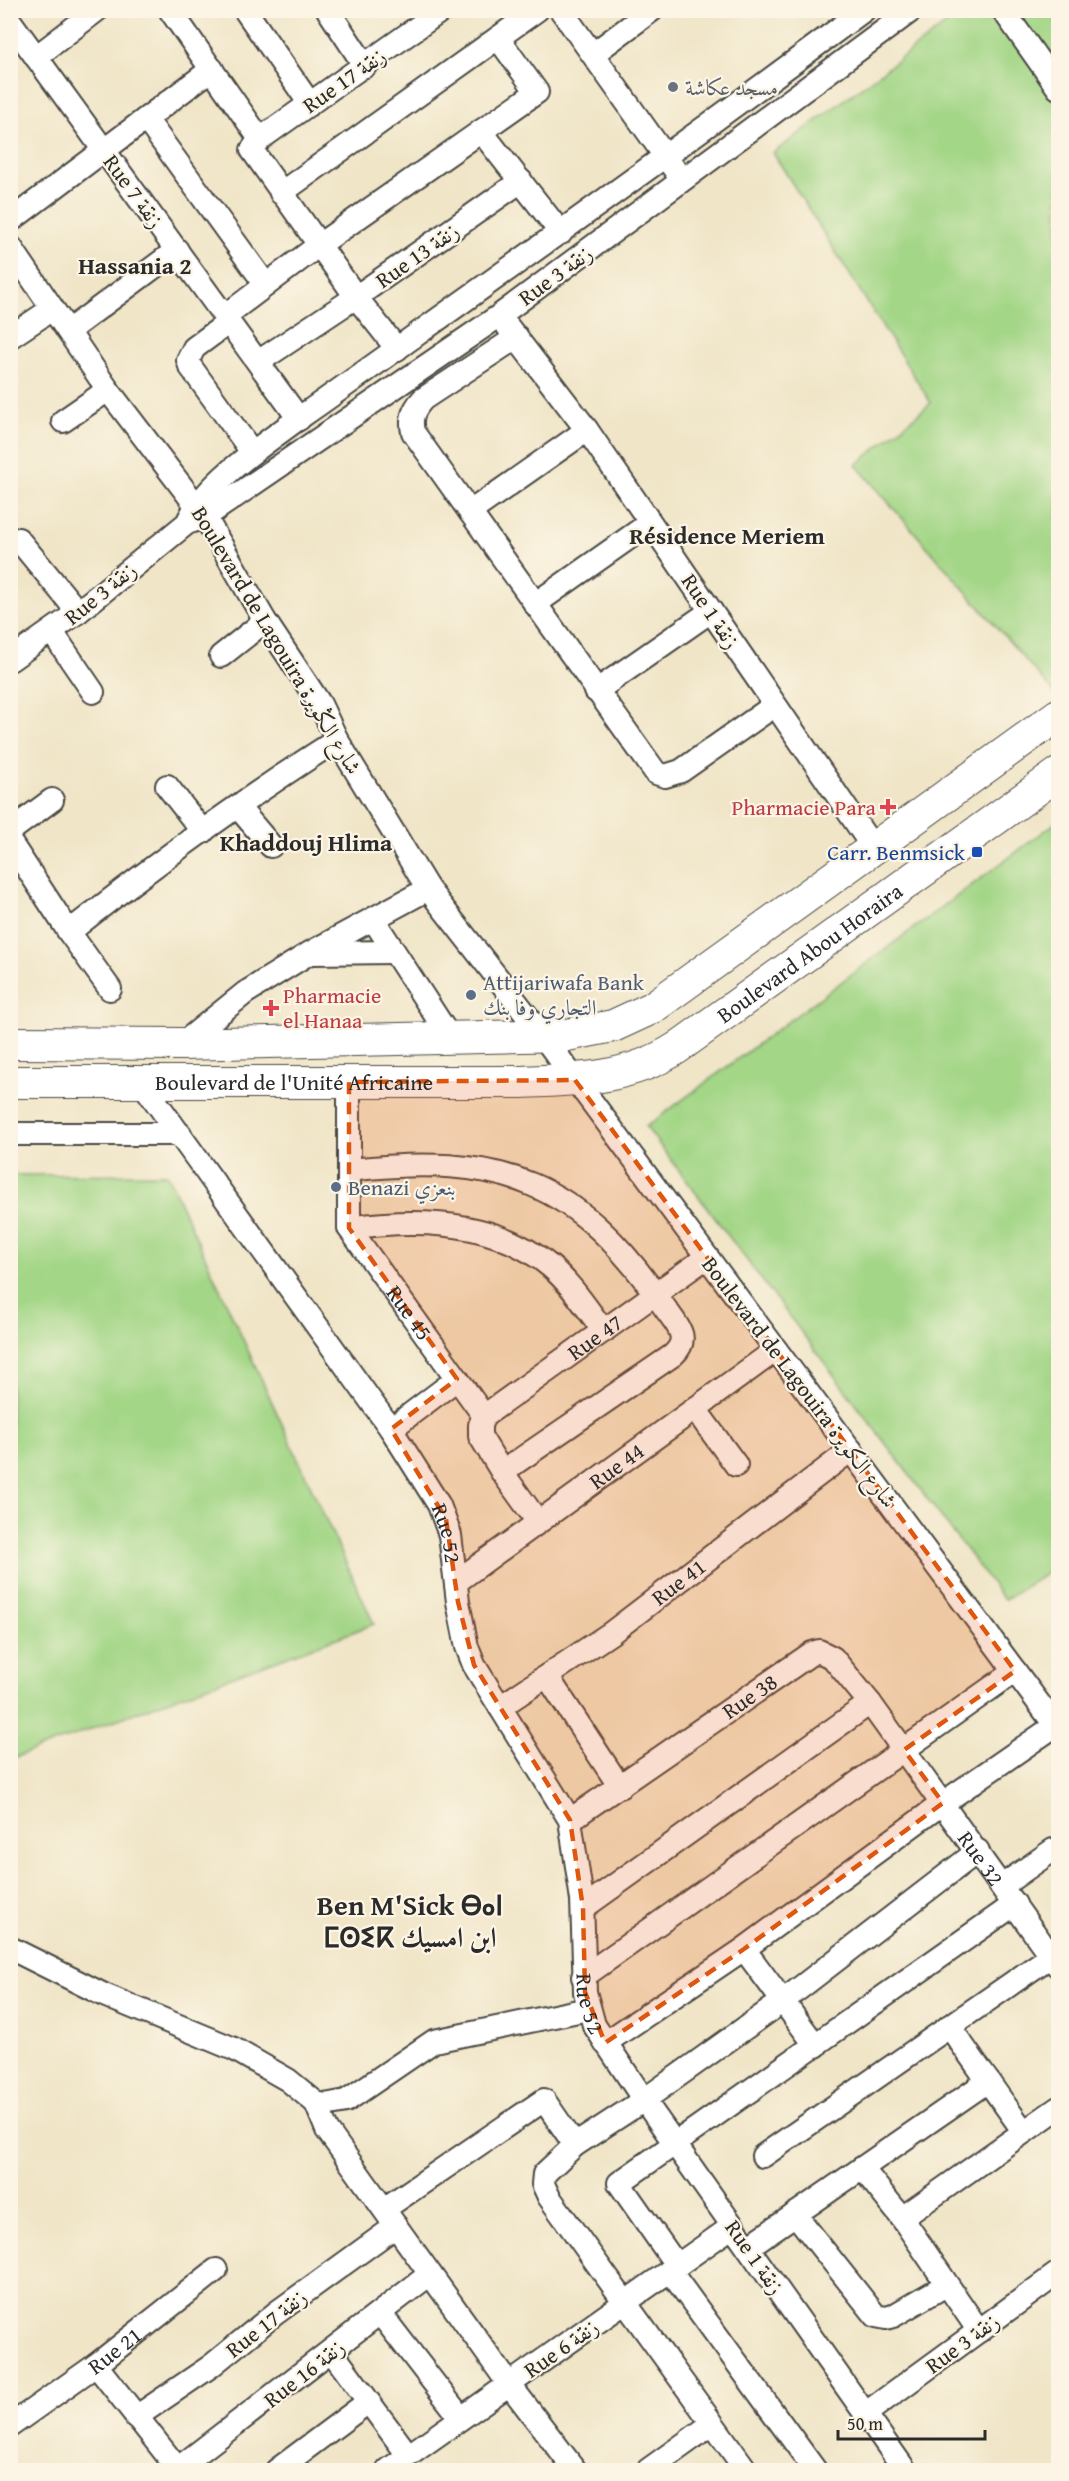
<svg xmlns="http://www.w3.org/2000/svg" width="1069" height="2481" font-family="'Gentium Book Plus',Amiri,'Noto Sans Tifinagh',serif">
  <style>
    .green { fill: #a3d686; stroke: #678058; stroke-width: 1.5 }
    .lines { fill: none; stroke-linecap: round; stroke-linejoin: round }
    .minor-casing { stroke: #494742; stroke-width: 26 }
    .secondary-casing { stroke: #494742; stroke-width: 34 }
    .minor { stroke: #fff; stroke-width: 22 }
    .secondary { stroke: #fff; stroke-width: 32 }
    .marked { fill: #df570e; fill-opacity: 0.2; stroke: #df570e; stroke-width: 4.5; stroke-dasharray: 12 8; stroke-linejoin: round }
    .worship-dot { fill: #6b7280; stroke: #fcf5e5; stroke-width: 2 }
    .health-dot { fill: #e0444e; stroke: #fcf5e5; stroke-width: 2 }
    .transit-dot { fill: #1a4fb4; stroke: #fcf5e5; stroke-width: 2 }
    .service-dot { fill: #5c6f8a; stroke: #fcf5e5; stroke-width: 2 }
    .labels { text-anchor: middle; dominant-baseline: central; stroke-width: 4.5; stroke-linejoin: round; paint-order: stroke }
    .street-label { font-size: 22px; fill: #2b2b2b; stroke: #fcf5e5 }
    .worship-label { font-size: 22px; fill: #5b616d; stroke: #fcf5e5; text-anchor: start }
    .health-label { font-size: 22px; fill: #be3a42; stroke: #fcf5e5; text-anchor: end }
    .transit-label { font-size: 22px; fill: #164399; stroke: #fcf5e5; text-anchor: end }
    .service-label { font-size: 22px; fill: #4e5e75; stroke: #fcf5e5; text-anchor: start }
    .neighbourhood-label { font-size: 24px; font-weight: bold; fill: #2b2b2b; stroke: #fcf5e5 }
    .district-label { font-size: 28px; font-weight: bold; fill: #2b2b2b; stroke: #fcf5e5 }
  </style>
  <rect width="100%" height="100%" fill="#fcf5e5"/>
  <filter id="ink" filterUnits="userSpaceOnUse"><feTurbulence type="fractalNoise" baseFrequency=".0167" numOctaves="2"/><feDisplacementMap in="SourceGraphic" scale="12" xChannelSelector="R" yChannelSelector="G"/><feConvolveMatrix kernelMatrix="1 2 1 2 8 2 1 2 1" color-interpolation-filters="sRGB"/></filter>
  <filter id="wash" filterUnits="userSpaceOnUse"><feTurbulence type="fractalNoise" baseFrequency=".008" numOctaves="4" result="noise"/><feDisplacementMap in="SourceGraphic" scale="24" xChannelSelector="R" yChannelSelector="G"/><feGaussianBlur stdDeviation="1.35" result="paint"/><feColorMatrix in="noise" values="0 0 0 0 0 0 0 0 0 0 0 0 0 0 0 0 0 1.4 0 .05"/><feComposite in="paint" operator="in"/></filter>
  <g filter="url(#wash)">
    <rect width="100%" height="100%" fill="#f0e5c7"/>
    <path class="green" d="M 964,11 L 1058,11 L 1058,691 L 1055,694 L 856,465 L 931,403 L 773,153 Z
      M 1058,821 L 1058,1566 L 1004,1600 L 646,1127 Z
      M 167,1174 L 374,1624 L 11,1759 L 11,1175 Z"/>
  </g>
  <g filter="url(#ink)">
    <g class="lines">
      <defs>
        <g id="minor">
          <path d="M 170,10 L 260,139"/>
          <path d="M 245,10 L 310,104"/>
          <path d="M 328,10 L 365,66"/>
          <path d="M 561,10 L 675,170"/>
          <path d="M 1003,10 L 1058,88"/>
          <path d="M 10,21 L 299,419"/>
          <path d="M 593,54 L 652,10"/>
          <path d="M 36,57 L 97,10"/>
          <path d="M 146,119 L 266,285"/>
          <path d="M 481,131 L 561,233"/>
          <path d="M 281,193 L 537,10"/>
          <path d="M 10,221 L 212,69"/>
          <path d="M 10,246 L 108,390 L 205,517 L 265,621 L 320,704 L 337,740 L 428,889 L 542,1035 L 1058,1729"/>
          <path d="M 225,316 L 319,245 L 537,92 L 498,38"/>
          <path d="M 229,322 L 194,348 L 188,360 L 190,366 L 252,452"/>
          <path d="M 508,327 L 587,430 L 874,849"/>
          <path d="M 68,331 L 177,250"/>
          <path d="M 10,337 L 52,309"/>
          <path d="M 517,337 L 423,399 C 413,410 410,418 413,432 L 656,773 L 665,776 L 681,771 L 775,705"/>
          <path d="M 397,349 L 356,297 L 252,150 L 260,139 L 442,10"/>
          <path d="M 258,362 L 356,297 L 521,181"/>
          <path d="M 63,421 L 108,390"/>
          <path d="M 470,512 L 587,430"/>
          <path d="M 189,519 C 209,480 267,442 302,416 C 338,391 374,365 409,340 C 562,231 714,122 864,10"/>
          <path d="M 18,539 L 78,612"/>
          <path d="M 535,604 L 650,523"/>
          <path d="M 52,632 L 93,692"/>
          <path d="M 221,656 L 265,621"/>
          <path d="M 10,660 L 78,612 L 187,523 L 205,517 L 499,316 L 912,10"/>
          <path d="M 596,691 L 711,611"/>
          <path d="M 167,786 L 203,832"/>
          <path d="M 238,807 L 271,846"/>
          <path d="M 10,831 L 52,800"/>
          <path d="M 10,842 L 69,932 L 110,989"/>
          <path d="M 373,919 L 449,1036"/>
          <path d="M 69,932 C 155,864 244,799 337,740"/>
          <path d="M 312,953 L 394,952"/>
          <path d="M 182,1044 L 245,993 L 308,954 L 428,889"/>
          <path id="s1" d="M 141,1081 L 391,1429 L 439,1505 L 450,1535 L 458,1602 L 467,1647 L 474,1665 L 570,1820 L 582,1900 L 585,1992 L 594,2025 L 644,2100 L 905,2470"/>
          <path id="s2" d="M 349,1082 L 349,1228 L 484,1416 L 480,1425 L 480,1436 L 502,1472 L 538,1522"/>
          <path d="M 10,1134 L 180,1134"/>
          <path d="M 349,1170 C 501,1153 577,1179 665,1308 C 676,1324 692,1338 673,1355 L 502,1472"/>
          <path d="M 349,1228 C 417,1218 496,1220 551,1267 C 572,1285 587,1309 604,1331"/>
          <path d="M 695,1409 L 736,1465"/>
          <path id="s3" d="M 484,1416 L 707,1257"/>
          <path d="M 391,1429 L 457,1379"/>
          <path id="s4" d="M 456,1582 L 776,1350"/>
          <path d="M 547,1676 L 620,1787"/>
          <path id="s5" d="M 500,1707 L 611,1633 L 851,1450"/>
          <path id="s6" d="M 570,1820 L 812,1653 L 819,1651 L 833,1658 L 870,1703 L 1058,1966"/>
          <path d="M 1002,1886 L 1053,1850"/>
          <path d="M 583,1908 L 870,1703"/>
          <path d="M 10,1948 L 104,1995 L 234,2049 L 288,2080 L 316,2103 L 325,2105 L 346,2101 L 434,2041 L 588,2009"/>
          <path d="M 744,1949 L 816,2046"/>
          <path d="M 583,1977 L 1015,1671"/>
          <path d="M 949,2026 L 1024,2132"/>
          <path d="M 605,2043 L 744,1949 L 943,1803 L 1056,1725"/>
          <path d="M 316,2103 L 327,2130 L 509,2384 L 575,2470"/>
          <path d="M 763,2156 L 1051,1956"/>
          <path d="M 862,2168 L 902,2218 L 979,2331"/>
          <path d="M 384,2209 L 544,2100 L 575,2145"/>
          <path d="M 795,2214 L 876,2316 L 886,2318 L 893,2316 L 946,2285"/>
          <path d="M 902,2218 L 1058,2108"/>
          <path d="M 748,2247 L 988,2081"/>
          <path d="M 677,2266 L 619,2183 L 1015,1904"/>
          <path d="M 670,2271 L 815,2470"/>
          <path d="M 380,2313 L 461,2418"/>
          <path d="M 332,2352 L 408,2455"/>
          <path d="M 96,2365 L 178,2469"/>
          <path d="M 865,2414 L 1058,2273"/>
          <path d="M 136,2417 L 211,2366 L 276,2313 L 396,2226"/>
          <path id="s7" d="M 10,2426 L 96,2365 L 216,2270"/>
          <path d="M 176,2470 L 430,2274"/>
          <path d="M 277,2470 L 368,2402"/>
          <path d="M 388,2470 L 733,2226"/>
          <path d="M 648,2470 L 712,2424"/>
          <path d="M 746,2470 L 549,2197 L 543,2184 L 544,2174 L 575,2145 L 644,2100 L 783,2001 L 978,1851"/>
        </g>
        <g id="secondary">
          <path d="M 10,1043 L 182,1044 L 567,1035 L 613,1026 L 652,1008 L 1058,715"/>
          <path id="s8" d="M 10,1082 L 521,1082 C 577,1080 629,1079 677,1048 L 1058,774"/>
        </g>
      </defs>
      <use href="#minor" class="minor-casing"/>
      <use href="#secondary" class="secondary-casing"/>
      <use href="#minor" class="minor"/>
      <use href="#secondary" class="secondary"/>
    </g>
  </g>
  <path class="marked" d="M 575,1080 L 1015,1671 L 904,1750 L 943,1803 L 744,1949 L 605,2043 L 585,1992 L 583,1908 L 570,1820 L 474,1665 L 458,1602 L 446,1519 L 391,1429 L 457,1379 L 349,1228 L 349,1082 Z"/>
  <circle class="worship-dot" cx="673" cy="87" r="6"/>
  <g class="health-dot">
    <path d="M885 798h6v6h6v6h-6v6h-6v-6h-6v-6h6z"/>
    <path d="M268 999h6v6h6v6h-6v6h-6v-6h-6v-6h6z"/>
  </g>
  <rect class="transit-dot" x="971" y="846" width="12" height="12" rx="3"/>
  <g class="service-dot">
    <circle cx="471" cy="995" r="6"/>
    <circle cx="336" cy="1187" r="6"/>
  </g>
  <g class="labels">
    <g class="street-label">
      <text transform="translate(344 80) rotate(-35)">Rue 17 زنقة</text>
      <text transform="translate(134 191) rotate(54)">Rue 7 زنقة</text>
      <text transform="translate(417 255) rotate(-35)">Rue 13 زنقة</text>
      <text transform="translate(555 275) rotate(-36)">Rue 3 زنقة</text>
      <text transform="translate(100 593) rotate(-39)">Rue 3 زنقة</text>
      <text transform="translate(711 611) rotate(56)">Rue 1 زنقة</text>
      <text transform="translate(277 640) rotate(59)">Boulevard de Lagouira شارع الڭويرة</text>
      <text stroke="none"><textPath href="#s8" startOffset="836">Boulevard Abou Horaira</textPath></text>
      <text stroke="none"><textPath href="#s8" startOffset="284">Boulevard de l'Unité Africaine</textPath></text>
      <text stroke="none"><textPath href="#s2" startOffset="250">Rue 45</textPath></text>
      <text stroke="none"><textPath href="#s3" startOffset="136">Rue 47</textPath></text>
      <text transform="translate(800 1382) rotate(53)">Boulevard de Lagouira شارع الكويرة</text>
      <text stroke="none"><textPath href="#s4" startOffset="198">Rue 44</textPath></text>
      <text stroke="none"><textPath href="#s1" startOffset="548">Rue 52</textPath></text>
      <text stroke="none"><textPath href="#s5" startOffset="218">Rue 41</textPath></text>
      <text stroke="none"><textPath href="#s6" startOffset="218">Rue 38</textPath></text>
      <text stroke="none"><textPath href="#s6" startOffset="566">Rue 32</textPath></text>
      <text stroke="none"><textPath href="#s1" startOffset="1050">Rue 52</textPath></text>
      <text transform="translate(755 2257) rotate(55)">Rue 1 زنقة</text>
      <text transform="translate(266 2323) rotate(-38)">Rue 17 زنقة</text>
      <text transform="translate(962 2343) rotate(-36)">Rue 3 زنقة</text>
      <text transform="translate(561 2348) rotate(-35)">Rue 6 زنقة</text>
      <text stroke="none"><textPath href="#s7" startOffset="129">Rue 21</textPath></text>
      <text transform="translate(304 2373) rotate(-38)">Rue 16 زنقة</text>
    </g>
    <g class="worship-label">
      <text x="685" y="87">مسجد عكاشة</text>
    </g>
    <g class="health-label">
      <text x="876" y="807">Pharmacie Para</text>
      <text x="283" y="995" text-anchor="start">Pharmacie<tspan x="283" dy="25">el Hanaa</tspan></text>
    </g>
    <g class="transit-label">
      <text x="965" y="852">Carr. Benmsick</text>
    </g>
    <g class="service-label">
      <text x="483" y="982">Attijariwafa Bank<tspan x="483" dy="25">التجاري وفا بنك</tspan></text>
      <text x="348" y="1187">Benazi بنعزي</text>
    </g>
    <g class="neighbourhood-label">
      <text x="135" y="265">Hassania 2</text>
      <text x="727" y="535">Résidence Meriem</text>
      <text x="306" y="842">Khaddouj Hlima</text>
    </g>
    <g class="district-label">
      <text x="410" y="1904">Ben M'Sick ⴱⴰⵏ<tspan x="410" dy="32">ⵎⵙⵉⴽ ابن امسيك</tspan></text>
    </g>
  </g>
  <rect width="1069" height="2481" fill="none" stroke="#fcf5e5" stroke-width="36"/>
  <path d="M838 2430v9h147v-9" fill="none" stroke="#2b2b2b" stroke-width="3"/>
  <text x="847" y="2430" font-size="18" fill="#2b2b2b" stroke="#fcf5e5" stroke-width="4.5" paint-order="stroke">50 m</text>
</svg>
